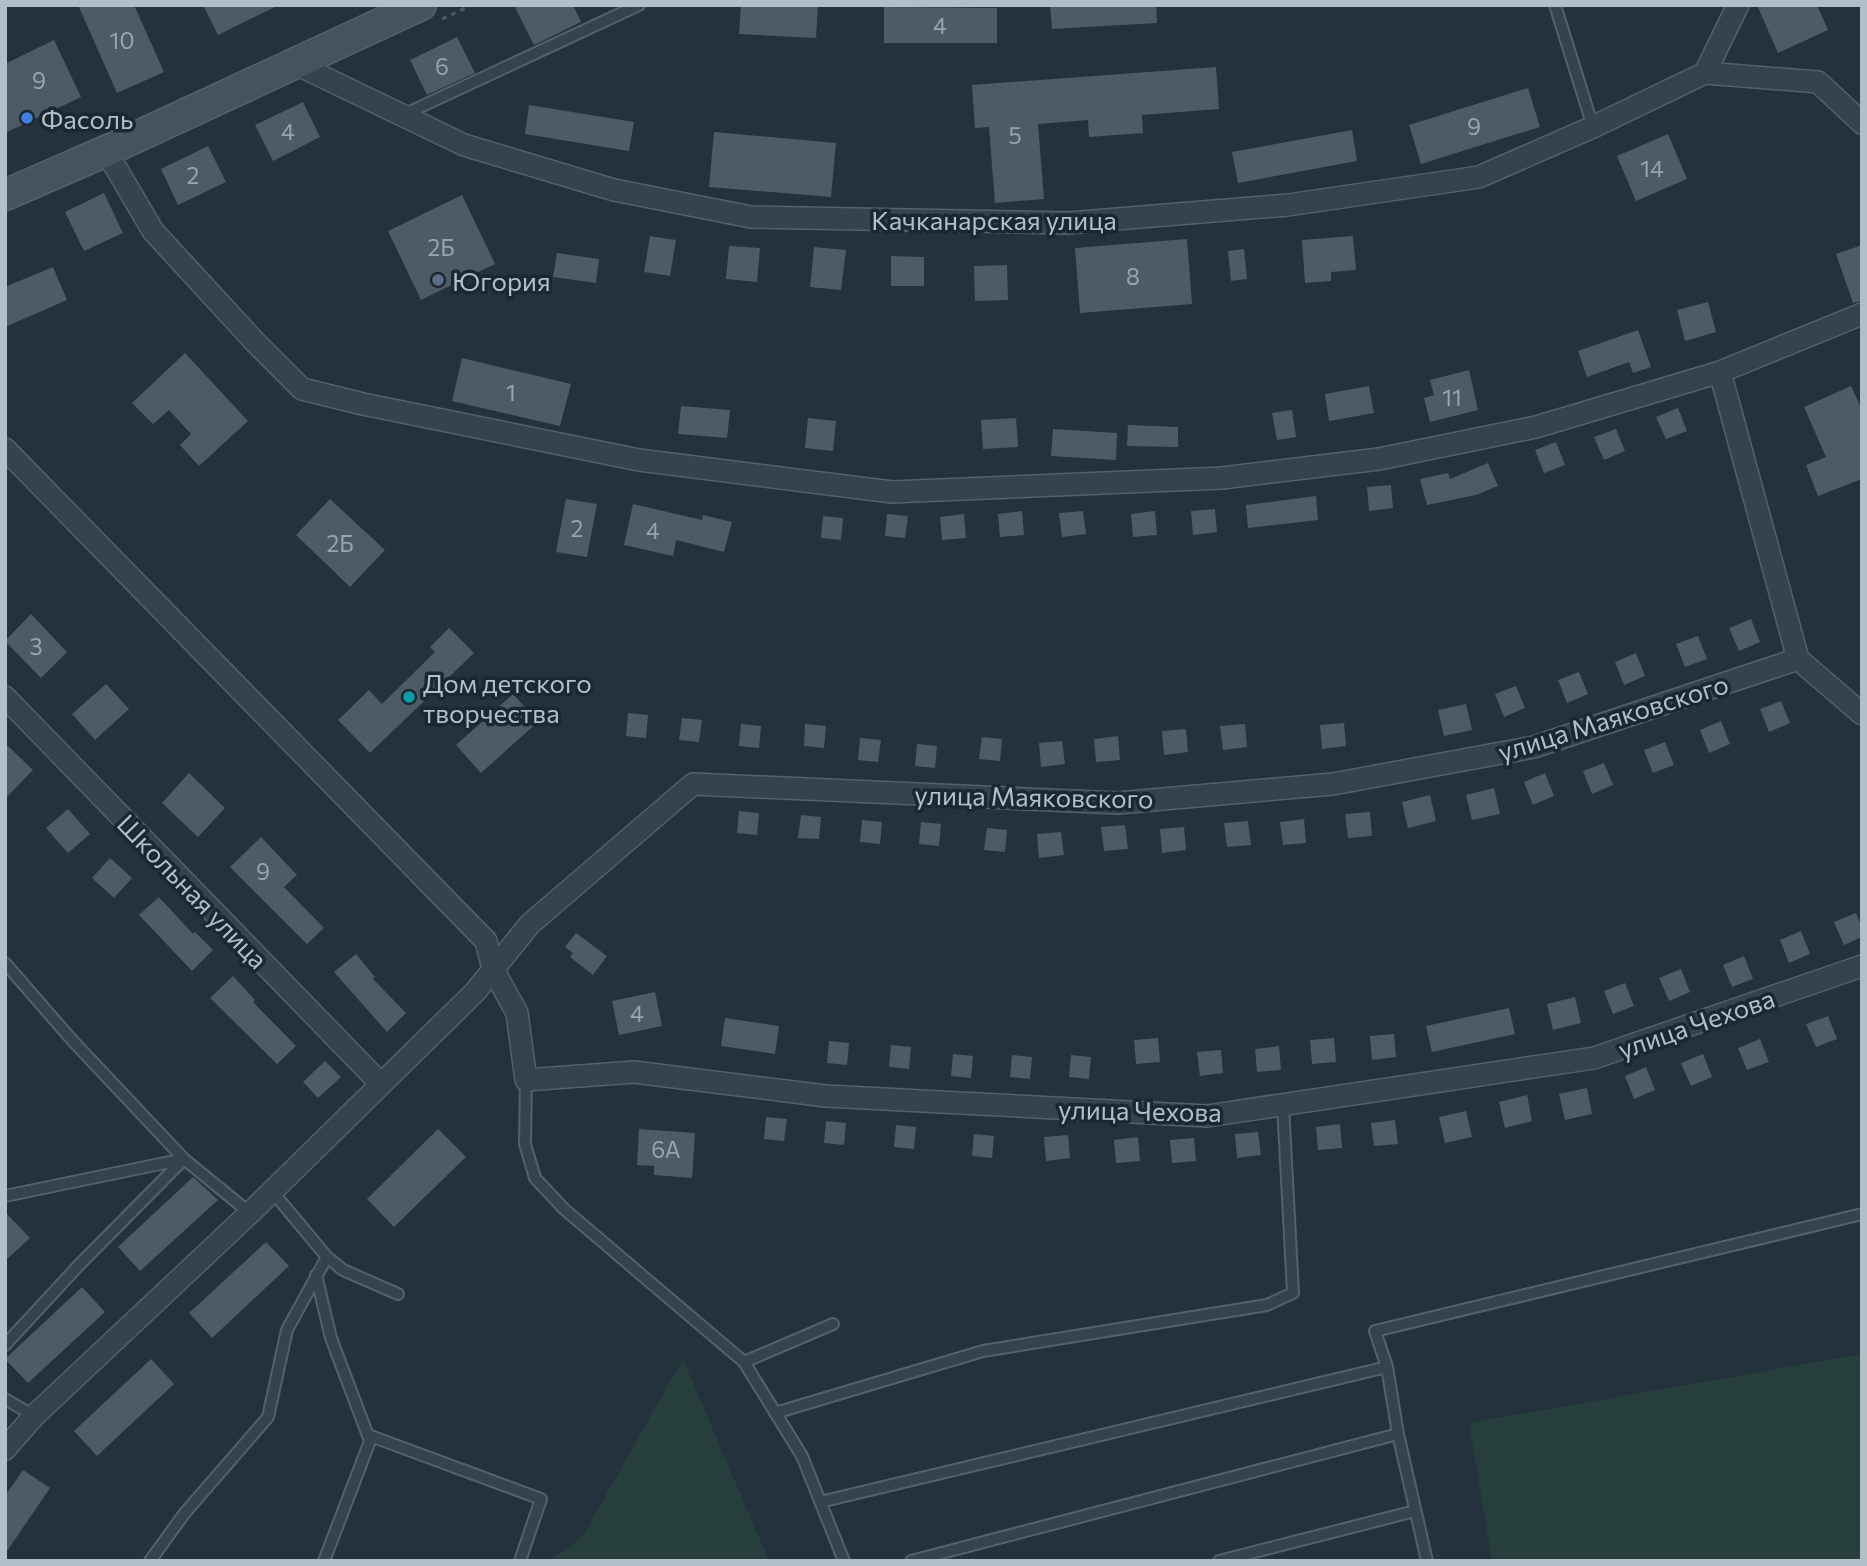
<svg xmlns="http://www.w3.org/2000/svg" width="1867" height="1566" font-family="Commissioner,sans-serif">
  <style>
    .green { fill: #263f3d }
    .building { fill: #4c5b67 }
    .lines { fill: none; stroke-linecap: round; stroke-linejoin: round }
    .lane-casing { stroke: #55616a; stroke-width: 14 }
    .street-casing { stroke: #55616a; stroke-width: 24 }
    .secondary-casing { stroke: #55616a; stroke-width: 33 }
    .path { stroke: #455b5b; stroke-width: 3.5; stroke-dasharray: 5 5; stroke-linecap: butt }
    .lane { stroke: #37434c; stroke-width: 10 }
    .street { stroke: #37434c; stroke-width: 21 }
    .secondary { stroke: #45535f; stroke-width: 30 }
    .shop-dot { fill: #3f7fe0; stroke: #1c2831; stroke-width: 2.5 }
    .service-dot { fill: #5c6f8a; stroke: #1c2831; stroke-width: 2.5 }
    .culture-dot { fill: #0f9aa8; stroke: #1c2831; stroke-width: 2.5 }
    .labels { text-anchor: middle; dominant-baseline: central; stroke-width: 7; stroke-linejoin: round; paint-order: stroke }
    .number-label { font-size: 23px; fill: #98a5b0 }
    .poi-label { font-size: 26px; fill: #b2bec8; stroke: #1c2831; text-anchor: start }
    .street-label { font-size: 26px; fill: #b2bec8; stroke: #1c2831 }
  </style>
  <rect width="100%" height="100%" fill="#23323c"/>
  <path class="green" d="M 1862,1354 L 1862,1561 L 1492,1561 L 1469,1423 Z
    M 683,1359 L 769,1561 L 548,1561 L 582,1537 Z"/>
  <path class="building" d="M 78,5 L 134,5 L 164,72 L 117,93 Z
    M 203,5 L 279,5 L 218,35 Z
    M 514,5 L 573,5 L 581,22 L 534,45 Z
    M 741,5 L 818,5 L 816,38 L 739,34 Z
    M 1050,5 L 1156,5 L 1157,23 L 1052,29 Z
    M 1757,5 L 1817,5 L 1828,30 L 1778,53 Z
    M 884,7 L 997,8 L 997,43 L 884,43 Z
    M 457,37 L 475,73 L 427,95 L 410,60 Z
    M 54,40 L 81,97 L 5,133 L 5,64 Z
    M 1216,67 L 1219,109 L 1142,115 L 1143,133 L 1089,137 L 1088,120 L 1038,124 L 1044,199 L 995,203 L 989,127 L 975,128 L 972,85 Z
    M 1528,88 L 1540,127 L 1421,164 L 1409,125 Z
    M 303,102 L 320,137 L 273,161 L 255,125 Z
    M 529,105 L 634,122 L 629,151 L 525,134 Z
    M 1352,130 L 1357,161 L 1238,183 L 1232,152 Z
    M 714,132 L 836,143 L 831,197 L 709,187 Z
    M 1668,134 L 1687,179 L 1636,201 L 1617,156 Z
    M 208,146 L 226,182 L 178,205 L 161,169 Z
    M 104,193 L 123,233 L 84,251 L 65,212 Z
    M 462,195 L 495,264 L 421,300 L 388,231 Z
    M 650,236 L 676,240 L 670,276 L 644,272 Z
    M 1353,236 L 1356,270 L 1331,272 L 1331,281 L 1305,283 L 1302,240 Z
    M 1187,239 L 1192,304 L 1080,313 L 1075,248 Z
    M 1862,245 L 1862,301 L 1853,303 L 1836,254 Z
    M 729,246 L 760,248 L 757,282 L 726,279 Z
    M 814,247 L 846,250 L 841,290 L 810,287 Z
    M 1244,249 L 1247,279 L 1231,281 L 1228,251 Z
    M 557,253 L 599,259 L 596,283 L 553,277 Z
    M 891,256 L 924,257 L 924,286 L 891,286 Z
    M 1007,265 L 1008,300 L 975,301 L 974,266 Z
    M 53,267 L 67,300 L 5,327 L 5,287 Z
    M 1708,302 L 1716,332 L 1685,341 L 1677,310 Z
    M 1638,330 L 1651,367 L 1633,373 L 1629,362 L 1587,377 L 1578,351 Z
    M 185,353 L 248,421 L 199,466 L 180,445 L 191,434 L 169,410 L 153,424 L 132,403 Z
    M 462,358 L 571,384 L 560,426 L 452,401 Z
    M 1469,370 L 1478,410 L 1430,422 L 1424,398 L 1434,395 L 1430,380 Z
    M 1369,386 L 1374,413 L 1329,421 L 1325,394 Z
    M 1851,386 L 1862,410 L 1862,479 L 1818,496 L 1806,465 L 1826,457 L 1804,407 Z
    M 681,406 L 730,410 L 727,438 L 678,434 Z
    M 1678,408 L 1687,431 L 1666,439 L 1656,417 Z
    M 1292,410 L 1296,437 L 1277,440 L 1272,413 Z
    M 808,418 L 836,421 L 833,451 L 805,448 Z
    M 1016,418 L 1018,447 L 983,449 L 981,420 Z
    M 1128,425 L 1178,427 L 1178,447 L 1127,446 Z
    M 1053,429 L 1117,433 L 1116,460 L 1051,456 Z
    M 1616,429 L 1625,451 L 1604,460 L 1594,437 Z
    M 1556,442 L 1565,465 L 1544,473 L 1535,450 Z
    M 1488,463 L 1498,486 L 1476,495 L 1427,505 L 1420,479 L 1448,473 L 1450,479 Z
    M 1391,485 L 1393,508 L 1369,511 L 1367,487 Z
    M 1316,496 L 1318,520 L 1248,528 L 1246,505 Z
    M 330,499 L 385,550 L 350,587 L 296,535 Z
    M 566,499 L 597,504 L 587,557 L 556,552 Z
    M 633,504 L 702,520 L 703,515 L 732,522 L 724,552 L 676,540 L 673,556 L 624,545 Z
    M 1215,509 L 1217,532 L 1193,535 L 1191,511 Z
    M 1022,511 L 1024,535 L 1000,537 L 998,514 Z
    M 1083,511 L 1086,534 L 1062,537 L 1059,513 Z
    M 1155,511 L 1157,535 L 1133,537 L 1131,514 Z
    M 887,514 L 908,516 L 905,538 L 885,536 Z
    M 964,514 L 966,538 L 942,540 L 940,517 Z
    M 823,516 L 843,518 L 841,540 L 821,538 Z
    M 31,614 L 67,652 L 41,678 L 5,641 Z
    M 1751,619 L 1760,642 L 1739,651 L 1729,628 Z
    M 449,628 L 474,653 L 370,753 L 338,720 L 369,690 L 382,704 L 435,652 L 430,647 Z
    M 1698,636 L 1707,659 L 1685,667 L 1676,644 Z
    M 1636,653 L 1645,676 L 1624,685 L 1615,662 Z
    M 1579,672 L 1588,694 L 1567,703 L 1558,680 Z
    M 106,684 L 129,709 L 95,740 L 72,714 Z
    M 1516,686 L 1525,708 L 1504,717 L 1495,694 Z
    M 513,694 L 538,722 L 481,773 L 456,745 Z
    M 1781,701 L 1790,723 L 1769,732 L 1760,709 Z
    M 1466,704 L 1472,730 L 1444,736 L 1438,710 Z
    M 628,713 L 648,715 L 646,738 L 626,736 Z
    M 682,718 L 702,720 L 699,742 L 679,740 Z
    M 1721,721 L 1730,744 L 1709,753 L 1700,730 Z
    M 1344,723 L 1346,746 L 1322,749 L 1320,725 Z
    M 741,724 L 761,726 L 759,748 L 739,746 Z
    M 805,724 L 826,726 L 824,748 L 804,746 Z
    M 1245,724 L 1247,747 L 1223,750 L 1220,726 Z
    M 1186,729 L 1188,752 L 1164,755 L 1162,731 Z
    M 1118,736 L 1120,760 L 1096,762 L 1094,739 Z
    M 982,737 L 1002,739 L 1000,761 L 979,759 Z
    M 860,738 L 881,740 L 878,762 L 858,760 Z
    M 1062,741 L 1065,764 L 1041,767 L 1039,743 Z
    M 1665,742 L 1674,765 L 1653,773 L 1644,750 Z
    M 5,743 L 33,770 L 5,799 Z
    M 917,744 L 937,746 L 935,768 L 915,766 Z
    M 1604,763 L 1613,785 L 1592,794 L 1583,771 Z
    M 189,773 L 225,808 L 198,837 L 162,803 Z
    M 1545,773 L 1554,796 L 1533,805 L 1524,782 Z
    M 1494,788 L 1500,814 L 1472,820 L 1466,795 Z
    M 1430,795 L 1436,821 L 1408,828 L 1402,802 Z
    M 68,809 L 90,834 L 68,853 L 46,828 Z
    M 739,811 L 759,813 L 757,835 L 737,833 Z
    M 1370,812 L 1372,836 L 1348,838 L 1345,814 Z
    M 801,815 L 821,817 L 819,839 L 798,838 Z
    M 1304,819 L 1306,843 L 1283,845 L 1280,822 Z
    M 862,820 L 882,822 L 880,844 L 860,842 Z
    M 1248,821 L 1251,845 L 1227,847 L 1224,823 Z
    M 921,822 L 941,824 L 939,846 L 919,844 Z
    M 1125,825 L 1128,849 L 1104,851 L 1101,827 Z
    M 1184,827 L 1186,850 L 1162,853 L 1160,829 Z
    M 987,828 L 1007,830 L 1005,852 L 984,850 Z
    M 1061,832 L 1064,855 L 1039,858 L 1037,834 Z
    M 261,837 L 297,875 L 284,887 L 324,928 L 307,944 L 230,867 Z
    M 110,858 L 132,878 L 114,898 L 92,878 Z
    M 159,897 L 193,934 L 195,932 L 213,950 L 192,971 L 139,915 Z
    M 1856,913 L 1862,928 L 1862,937 L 1844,945 L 1834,922 Z
    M 1801,931 L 1810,954 L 1789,963 L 1780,940 Z
    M 576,933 L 607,956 L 593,975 L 570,957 L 573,953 L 565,947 Z
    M 356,954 L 375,977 L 373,979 L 406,1013 L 387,1032 L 334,972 Z
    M 1744,956 L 1753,979 L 1732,987 L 1723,965 Z
    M 1681,969 L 1690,992 L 1669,1001 L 1659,978 Z
    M 233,976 L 255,1000 L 253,1002 L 296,1046 L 277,1064 L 210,998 Z
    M 1625,983 L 1634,1006 L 1613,1014 L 1604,991 Z
    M 655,992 L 662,1026 L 619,1035 L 612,1001 Z
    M 1575,997 L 1581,1023 L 1553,1030 L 1547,1004 Z
    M 1509,1008 L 1515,1034 L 1432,1052 L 1426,1026 Z
    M 1828,1016 L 1837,1039 L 1816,1047 L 1806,1024 Z
    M 725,1018 L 779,1026 L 775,1054 L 721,1046 Z
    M 1394,1034 L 1396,1057 L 1372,1060 L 1370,1036 Z
    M 1158,1038 L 1160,1062 L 1136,1064 L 1134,1040 Z
    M 1334,1038 L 1336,1062 L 1312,1064 L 1310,1040 Z
    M 1760,1039 L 1769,1062 L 1747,1070 L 1738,1048 Z
    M 829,1041 L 849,1043 L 847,1065 L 827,1063 Z
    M 891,1045 L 911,1047 L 909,1069 L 889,1067 Z
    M 1279,1046 L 1281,1070 L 1257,1072 L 1255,1049 Z
    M 1221,1050 L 1223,1073 L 1200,1076 L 1197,1052 Z
    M 953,1054 L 973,1056 L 971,1078 L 951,1076 Z
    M 1703,1054 L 1712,1077 L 1691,1086 L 1681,1063 Z
    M 1012,1055 L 1032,1057 L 1030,1079 L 1010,1077 Z
    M 1071,1055 L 1091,1057 L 1089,1079 L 1069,1077 Z
    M 325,1061 L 341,1077 L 318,1098 L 303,1082 Z
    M 1646,1067 L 1655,1090 L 1634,1099 L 1625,1076 Z
    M 1587,1088 L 1592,1114 L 1565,1120 L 1559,1094 Z
    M 1527,1095 L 1532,1121 L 1505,1128 L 1499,1102 Z
    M 1466,1111 L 1472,1137 L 1445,1143 L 1439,1117 Z
    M 766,1117 L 787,1119 L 784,1141 L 764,1139 Z
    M 1395,1120 L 1398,1144 L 1374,1146 L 1371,1123 Z
    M 826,1121 L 846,1123 L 844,1145 L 824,1143 Z
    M 1340,1124 L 1342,1148 L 1318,1150 L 1316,1127 Z
    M 896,1125 L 916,1127 L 914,1149 L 894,1147 Z
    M 438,1129 L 466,1157 L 394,1227 L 367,1199 Z
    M 639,1129 L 695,1133 L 692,1178 L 654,1175 L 654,1166 L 637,1165 Z
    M 1258,1132 L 1261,1155 L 1237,1158 L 1235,1134 Z
    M 974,1134 L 994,1136 L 992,1158 L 972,1156 Z
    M 1068,1135 L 1070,1158 L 1046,1161 L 1044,1137 Z
    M 1138,1137 L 1140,1161 L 1116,1163 L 1114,1140 Z
    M 1194,1138 L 1196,1161 L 1172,1163 L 1170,1140 Z
    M 193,1177 L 218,1200 L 140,1271 L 118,1247 Z
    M 5,1212 L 30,1238 L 5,1261 Z
    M 266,1242 L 289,1266 L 212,1338 L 189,1313 Z
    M 82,1287 L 105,1312 L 28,1383 L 5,1359 Z
    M 151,1359 L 174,1384 L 97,1456 L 74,1431 Z
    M 23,1470 L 50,1488 L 5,1554 L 5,1496 Z"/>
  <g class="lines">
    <defs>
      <path id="lane" d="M 1555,5 L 1593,127
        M 403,115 L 639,5
        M 5,963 L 72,1040 L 184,1159 L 250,1213
        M 526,1080 L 525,1144 L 535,1178 L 564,1209 L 744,1362 L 802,1456 L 844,1561
        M 271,1190 L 327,1257 L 343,1270 L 398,1294
        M 5,1196 L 184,1159
        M 316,1275 L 331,1338 L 370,1441 L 324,1561
        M 5,1345 L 79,1265 L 184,1159
        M 744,1362 L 833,1324
        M 5,1399 L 34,1416
        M 775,1413 L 983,1351 L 1267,1305 L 1293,1293 L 1283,1105
        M 368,1435 L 541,1499 L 520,1561
        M 820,1502 L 1387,1367
        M 150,1561 L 184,1514 L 268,1417 L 287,1330 L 327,1257
        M 911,1561 L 1398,1434
        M 1219,1561 L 1415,1511
        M 1427,1561 L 1398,1434 L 1387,1367 L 1375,1331 L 1862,1214"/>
      <path id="street" d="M 294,63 L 464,145 L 614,190 L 751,217 L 1068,223 L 1288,205 L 1479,177 L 1593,127 L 1705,73 L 1738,5
        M 1705,73 L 1818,82 L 1862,123
        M 106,151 L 153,231 L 255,342 L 302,389 L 363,404 L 639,460 L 892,492 L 1222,478 L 1379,459 L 1536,427 L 1720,372 L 1862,314
        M 1720,372 L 1798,659 L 1862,714
        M 5,449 L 486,941 L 493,969 L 517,1013 L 526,1080 L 634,1072 L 826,1096 L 1207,1116 L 1594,1058 L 1862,966
        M 5,697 L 381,1084
        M 5,1449 L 34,1416 L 250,1213 L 475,992 L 530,924 L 693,784 L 1118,803 L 1333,784 L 1534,747 L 1798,659"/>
      <path id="secondary" d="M 5,195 L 106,151 L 421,5"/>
    </defs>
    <use href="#lane" class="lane-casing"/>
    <use href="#street" class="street-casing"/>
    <use href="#secondary" class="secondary-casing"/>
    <path class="path" d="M 442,19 L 472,5"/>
    <use href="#lane" class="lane"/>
    <use href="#street" class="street"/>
    <use href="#secondary" class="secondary"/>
  </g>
  <circle class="shop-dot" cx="27" cy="118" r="7"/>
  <circle class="service-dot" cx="438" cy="280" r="7"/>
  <circle class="culture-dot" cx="409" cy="697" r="7"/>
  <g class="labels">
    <g class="number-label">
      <text x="940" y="25">4</text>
      <text x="122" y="40">10</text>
      <text x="442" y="66">6</text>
      <text x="39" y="80">9</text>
      <text x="1474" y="126">9</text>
      <text x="288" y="131">4</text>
      <text x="1015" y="135">5</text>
      <text x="1652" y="168">14</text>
      <text x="193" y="175">2</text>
      <text x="441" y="247">2Б</text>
      <text x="1133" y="276">8</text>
      <text x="511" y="392">1</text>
      <text x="1452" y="397">11</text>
      <text x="577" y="528">2</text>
      <text x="653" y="530">4</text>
      <text x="340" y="543">2Б</text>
      <text x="36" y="646">3</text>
      <text x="263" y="871">9</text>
      <text x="637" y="1013">4</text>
      <text x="666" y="1149">6А</text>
    </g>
    <g class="poi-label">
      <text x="41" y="118">Фасоль</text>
      <text x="452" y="280">Югория</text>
      <text x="423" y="682">Дом детского<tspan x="423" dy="30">творчества</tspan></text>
    </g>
    <g class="street-label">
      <text x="994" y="219">Качканарская улица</text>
      <text transform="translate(1613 717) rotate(-17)">улица Маяковского</text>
      <text transform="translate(1034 796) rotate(1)">улица Маяковского</text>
      <text transform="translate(193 891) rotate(46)">Школьная улица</text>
      <text transform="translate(1696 1023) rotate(-19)">улица Чехова</text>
      <text transform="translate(1140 1110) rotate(1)">улица Чехова</text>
    </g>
  </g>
  <rect width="1867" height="1566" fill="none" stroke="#b2bec8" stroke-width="14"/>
</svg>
